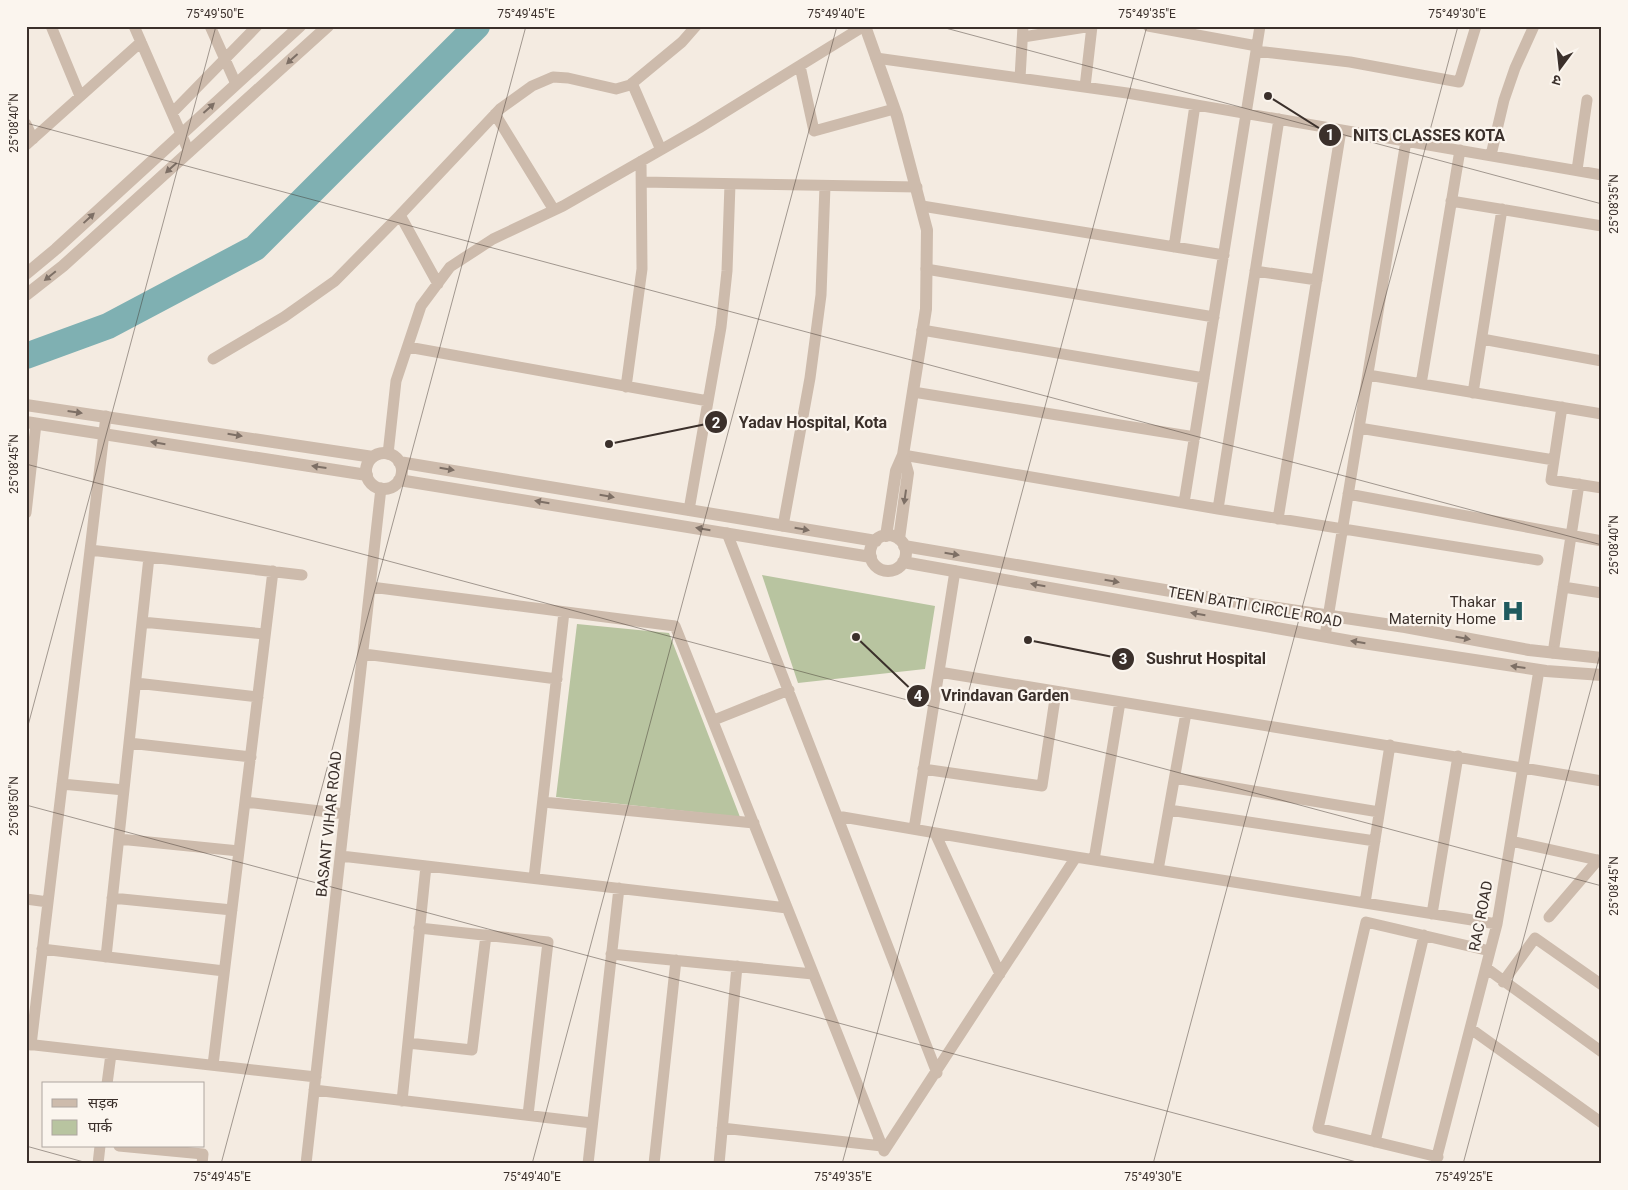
<svg xmlns="http://www.w3.org/2000/svg" width="1628" height="1190" font-family="Roboto,'Noto Sans Devanagari',sans-serif">
  <style>
    .green { fill: #b8c4a0 }
    .lines { fill: none; stroke-linecap: round; stroke-linejoin: round }
    .river { stroke: #7fb0b2; stroke-width: 26 }
    .minor { stroke: #cdbbac; stroke-width: 11 }
    .tertiary { stroke: #cdbbac; stroke-width: 12 }
    .oneway { fill: #7d6f65 }
    .ticks { fill: none; stroke: #3b302b; stroke-width: 1; stroke-opacity: 0.45 }
    .labels { text-anchor: middle; dominant-baseline: central; stroke-width: 4.5; stroke-linejoin: round; paint-order: stroke }
    .poi-label { font-size: 15px; fill: #3b302b; stroke: #fbf5ee; text-anchor: end }
    .street-label { font-size: 15px; fill: #3b302b; stroke: #fbf5ee }
    .leader { fill: none; stroke: #3b302b; stroke-width: 2 }
    .callout-dot { fill: #3b302b; stroke: #fbf5ee; stroke-width: 2 }
    .mark-label { font-size: 15px; text-anchor: middle; font-weight: bold; fill: #fff }
    .callout-label { font-size: 16px; text-anchor: middle; font-weight: bold; fill: #3b302b; stroke: #fbf5ee; stroke-width: 4.5; stroke-linejoin: round; paint-order: stroke }
    .neatline { fill: none; stroke: #3b302b; stroke-width: 2 }
    .ticks-label { font-size: 12px; text-anchor: middle; fill: #3b302b }
  </style>
  <rect width="100%" height="100%" fill="#f4ebe1"/>
  <path class="green" d="M 762,575 L 935,606 L 925,669 L 798,683 Z
    M 577,624 L 669,633 L 740,817 L 556,797 Z"/>
  <g class="lines">
    <path class="river" d="M 26,356 L 108,326 L 255,248 L 477,26"/>
    <path class="minor" d="M 51,26 L 80,96
      M 134,26 L 189,152
      M 210,26 L 236,84
      M 1148,26 L 1257,46
      M 1023,37 L 1092,26
      M 1256,51 L 1350,62 L 1459,82 L 1476,26
      M 876,58 L 1127,93 L 1602,175
      M 800,66 L 814,131 L 894,109
      M 1020,78 L 1023,26
      M 632,83 L 661,150
      M 1085,87 L 1092,26
      M 172,113 L 257,26
      M 495,114 L 554,210
      M 26,124 L 33,139
      M 26,145 L 141,42
      M 1491,155 L 1504,100 L 1515,68 L 1534,26
      M 1577,170 L 1587,100
      M 642,182 L 917,187
      M 1451,201 L 1602,226
      M 922,206 L 1224,255
      M 1174,247 L 1195,105
      M 926,269 L 1214,317
      M 1255,271 L 1317,280
      M 438,284 L 400,215 L 500,109 L 532,86 L 553,77 L 568,78 L 616,89 L 630,85 L 682,42 L 696,26
      M 922,330 L 1204,378
      M 1482,339 L 1602,361
      M 408,347 L 708,401
      M 213,359 L 284,317 L 335,281 L 400,215
      M 1368,375 L 1602,414
      M 1421,384 L 1460,150
      M 626,387 L 642,269 L 641,161
      M 913,392 L 1195,437
      M 1473,393 L 1502,209
      M 1562,407 L 1551,480 L 1602,488
      M 1359,428 L 1554,460
      M 388,454 L 396,381 L 421,306 L 450,267 L 493,239 L 563,206 L 699,128 L 864,26
      M 903,455 L 1218,509 L 1538,560
      M 1348,494 L 1602,541
      M 1184,503 L 1260,26
      M 1218,509 L 1279,119
      M 689,510 L 721,327 L 727,271 L 730,184
      M 26,513 L 36,424
      M 1278,519 L 1341,130
      M 783,526 L 810,378 L 821,295 L 825,186
      M 727,533 L 937,1073
      M 90,550 L 302,575
      M 371,587 L 675,626 L 884,1151
      M 1563,587 L 1602,593
      M 142,622 L 265,634
      M 1325,636 L 1406,141
      M 1553,653 L 1579,484
      M 364,654 L 557,679
      M 939,672 L 1602,781
      M 136,683 L 258,697
      M 714,720 L 789,690
      M 129,743 L 251,757
      M 923,769 L 1042,786 L 1056,692
      M 1175,778 L 1379,812
      M 62,784 L 124,790
      M 245,802 L 345,814
      M 543,802 L 754,823
      M 1169,810 L 1375,841
      M 837,816 L 1076,857 L 1497,924
      M 914,829 L 955,571
      M 935,833 L 1000,974
      M 119,839 L 239,851
      M 1511,841 L 1602,861
      M 341,856 L 787,908
      M 1094,860 L 1120,702
      M 1158,870 L 1186,713
      M 534,878 L 564,612
      M 112,898 L 232,910
      M 26,899 L 48,902
      M 1365,903 L 1390,745
      M 1432,914 L 1458,756
      M 1549,917 L 1598,860
      M 419,928 L 548,942 L 528,1115
      M 42,949 L 224,971
      M 611,954 L 813,974
      M 106,957 L 149,557
      M 1486,968 L 1602,1052
      M 1503,982 L 1535,938 L 1602,985
      M 1471,1029 L 1602,1123
      M 408,1043 L 472,1050 L 486,935
      M 26,1044 L 316,1077
      M 31,1045 L 106,416
      M 213,1065 L 273,571
      M 107,1084 L 111,1054
      M 314,1090 L 592,1123
      M 402,1101 L 426,866
      M 722,1128 L 882,1146
      M 1375,1142 L 1424,935
      M 119,1146 L 203,1154 L 202,1164
      M 884,1151 L 1076,857
      M 1438,1157 L 1318,1128 L 1366,922 L 1490,951
      M 98,1164 L 100,1146
      M 306,1164 L 381,488
      M 588,1164 L 619,888
      M 654,1164 L 676,960
      M 719,1164 L 737,966
      M 1435,1164 L 1497,924 L 1539,670"/>
    <path class="tertiary" d="M 865,26 L 897,116 L 927,230 L 926,309 L 903,455 L 896,471 L 886,536
      M 26,274 L 56,249 L 300,26
      M 26,295 L 63,266 L 328,26
      M 26,405 L 373,457
      M 26,422 L 367,475
      M366 471a18 18 0 1 1 36 0a18 18 0 1 1-36 0Z
      M 399,462 L 876,541
      M 399,480 L 871,557
      M870 553a18 18 0 1 1 36 0a18 18 0 1 1-36 0Z
      M 899,539 L 908,473 L 903,455
      M 904,546 L 1218,599 L 1405,627 L 1529,650 L 1602,658
      M 903,562 L 1350,641 L 1546,671 L 1602,675"/>
  </g>
  <defs><path id="oneway-solid" d="M-6-.8H1V-3.2L6.5 0L1 3.2V.8H-6Z" transform="scale(1.25)"/></defs>
  <g class="oneway">
    <use href="#oneway-solid" transform="translate(292 59) rotate(138)"/>
    <use href="#oneway-solid" transform="translate(209 108) rotate(-42)"/>
    <use href="#oneway-solid" transform="translate(171 168) rotate(138)"/>
    <use href="#oneway-solid" transform="translate(89 218) rotate(-43)"/>
    <use href="#oneway-solid" transform="translate(50 276) rotate(141)"/>
    <use href="#oneway-solid" transform="translate(75 412) rotate(8)"/>
    <use href="#oneway-solid" transform="translate(235 435) rotate(9)"/>
    <use href="#oneway-solid" transform="translate(158 443) rotate(-171)"/>
    <use href="#oneway-solid" transform="translate(319 467) rotate(-172)"/>
    <use href="#oneway-solid" transform="translate(447 469) rotate(9)"/>
    <use href="#oneway-solid" transform="translate(607 496) rotate(10)"/>
    <use href="#oneway-solid" transform="translate(905 497) rotate(98)"/>
    <use href="#oneway-solid" transform="translate(542 502) rotate(-170)"/>
    <use href="#oneway-solid" transform="translate(703 529) rotate(-170)"/>
    <use href="#oneway-solid" transform="translate(802 529) rotate(10)"/>
    <use href="#oneway-solid" transform="translate(952 554) rotate(9)"/>
    <use href="#oneway-solid" transform="translate(1112 581) rotate(10)"/>
    <use href="#oneway-solid" transform="translate(1038 585) rotate(-170)"/>
    <use href="#oneway-solid" transform="translate(1198 614) rotate(-170)"/>
    <use href="#oneway-solid" transform="translate(1463 638) rotate(10)"/>
    <use href="#oneway-solid" transform="translate(1358 642) rotate(-171)"/>
    <use href="#oneway-solid" transform="translate(1518 667) rotate(-172)"/>
  </g>
  <path class="ticks" d="M 938,26 L 1602,204M 26,123 L 1602,545M 26,464 L 1602,886M 26,733 L 216,26M 26,805 L 1364,1164M 26,1146 L 91,1164M 221,1164 L 526,26M 532,1164 L 837,26M 842,1164 L 1147,26M 1153,1164 L 1458,26M 1463,1164 L 1602,647"/>
  <defs>
    <symbol id="hospital-bare" viewBox="-9 -9 18 18"><path d="M-5-5h3v3.5h4V-5h3V5h-3V1.5h-4V5h-3Z" fill="#1f5a5e" stroke="#fbf5ee" stroke-width="2.5" paint-order="stroke"/></symbol>
  </defs>
  <g fill-rule="evenodd">
    <use href="#hospital-bare" x="1497" y="595" width="32" height="32"/>
  </g>
  <g class="labels">
    <g class="poi-label">
      <text x="1496" y="602">Thakar<tspan x="1496" dy="17">Maternity Home</tspan></text>
    </g>
    <g class="street-label">
      <text transform="translate(1255 607) rotate(10)">TEEN BATTI CIRCLE ROAD</text>
      <text transform="translate(329 824) rotate(-84)">BASANT VIHAR ROAD</text>
      <text transform="translate(1481 916) rotate(-79)">RAC ROAD</text>
    </g>
  </g>
  <path class="leader" d="M1268 96L1330 135M609 444L716 422M1028 640L1123 659M856 637L918 696"/>
  <g class="callout-dot">
    <circle cx="1268" cy="96" r="5"/>
    <circle cx="609" cy="444" r="5"/>
    <circle cx="1028" cy="640" r="5"/>
    <circle cx="856" cy="637" r="5"/>
    <circle cx="1330" cy="135" r="12"/>
    <circle cx="716" cy="422" r="12"/>
    <circle cx="1123" cy="659" r="12"/>
    <circle cx="918" cy="696" r="12"/>
  </g>
  <g class="mark-label">
    <text x="1330" y="140">1</text>
    <text x="716" y="428">2</text>
    <text x="1123" y="664">3</text>
    <text x="918" y="701">4</text>
  </g>
  <g class="callout-label">
    <text x="1429" y="141">NITS CLASSES KOTA</text>
    <text x="813" y="428">Yadav Hospital, Kota</text>
    <text x="1206" y="664">Sushrut Hospital</text>
    <text x="1005" y="701">Vrindavan Garden</text>
  </g>
  <rect width="1628" height="1190" fill="none" stroke="#fbf5ee" stroke-width="55"/>
  <rect x="42" y="1082" width="162" height="65" fill="#fbf5ee" stroke="#aea6a0"/>
  <rect x="52" y="1099" width="25" height="8" fill="#cdbbac" stroke="#aea6a0"/>
  <text x="88" y="1108" font-size="15" fill="#3b302b">सड़क</text>
  <rect x="52" y="1120" width="25" height="15" fill="#b8c4a0" stroke="#aea6a0"/>
  <text x="88" y="1132" font-size="15" fill="#3b302b">पार्क</text>
  <g transform="translate(1560 68) rotate(195)" stroke="#fbf5ee" stroke-width="4" paint-order="stroke">
  <path d="M0-4L9 19L0 12L-9 19Z" fill="#3b302b"/>
  <text y="-8" font-size="14" font-weight="bold" text-anchor="middle" fill="#3b302b">उ</text>
  </g>
  <rect x="28" y="28" width="1572" height="1134" class="neatline"/>
  <g class="ticks-label">
    <text x="215" y="18">75°49'50"E</text>
    <text x="526" y="18">75°49'45"E</text>
    <text x="836" y="18">75°49'40"E</text>
    <text x="1147" y="18">75°49'35"E</text>
    <text x="1457" y="18">75°49'30"E</text>
    <text transform="translate(14 123) rotate(-90)" y="4">25°08'40"N</text>
    <text transform="translate(1614 204) rotate(-90)" y="4">25°08'35"N</text>
    <text transform="translate(14 464) rotate(-90)" y="4">25°08'45"N</text>
    <text transform="translate(1614 545) rotate(-90)" y="4">25°08'40"N</text>
    <text transform="translate(14 806) rotate(-90)" y="4">25°08'50"N</text>
    <text transform="translate(1614 886) rotate(-90)" y="4">25°08'45"N</text>
    <text x="222" y="1181">75°49'45"E</text>
    <text x="532" y="1181">75°49'40"E</text>
    <text x="843" y="1181">75°49'35"E</text>
    <text x="1153" y="1181">75°49'30"E</text>
    <text x="1464" y="1181">75°49'25"E</text>
  </g>
</svg>
